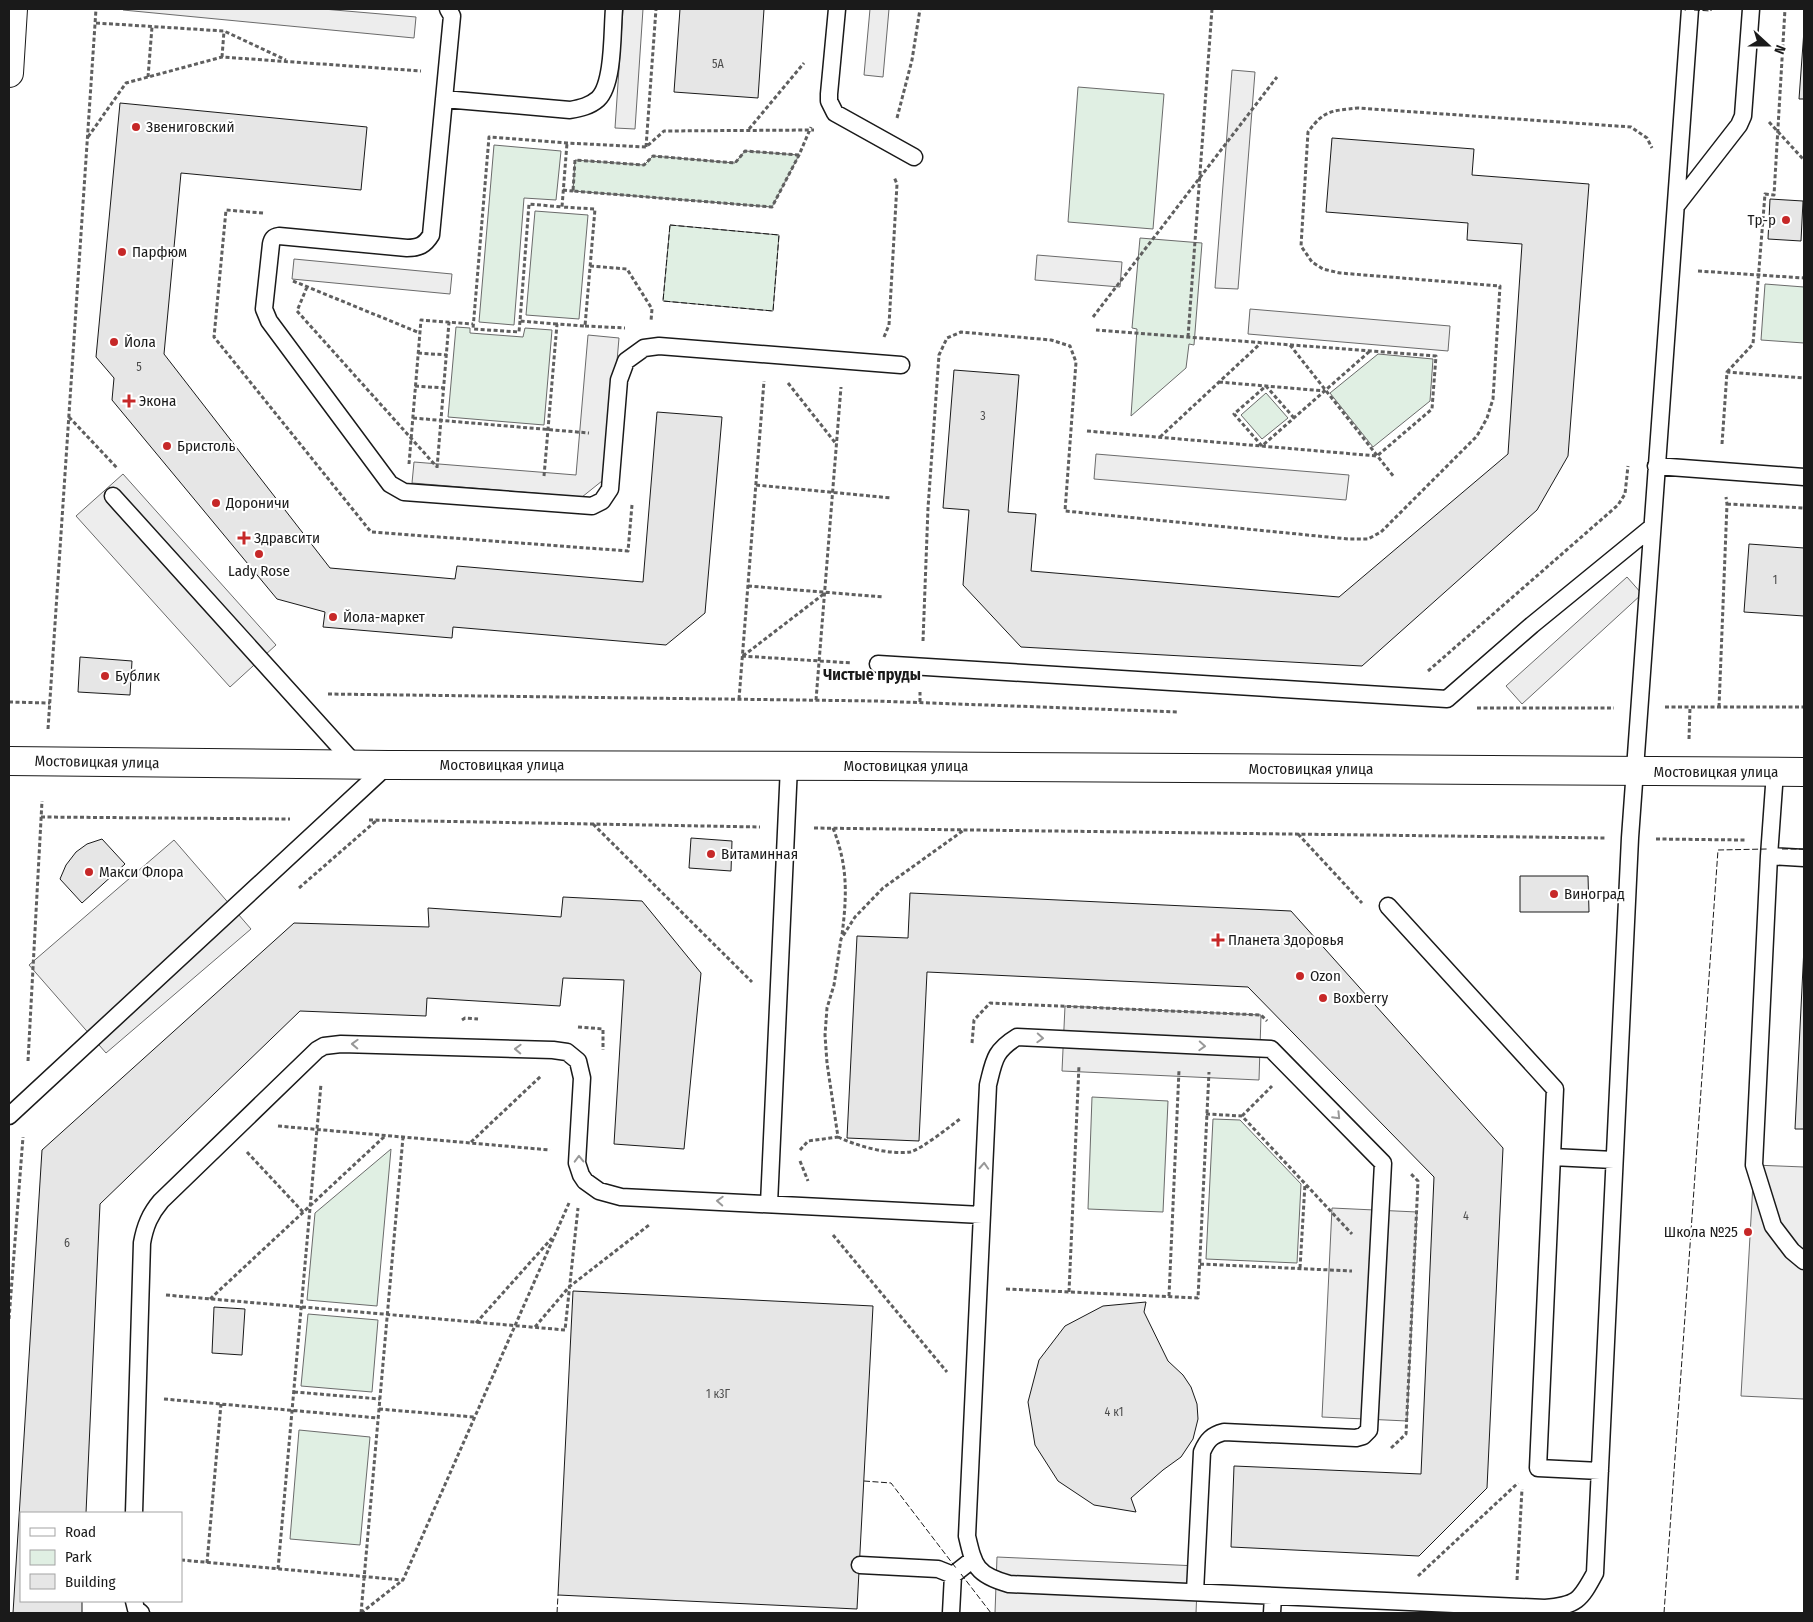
<svg xmlns="http://www.w3.org/2000/svg" width="1813" height="1622" font-family="'Fira Sans Condensed',sans-serif">
  <style>
    .green { fill: #e0efe3; stroke: #6a6a6a }
    .parking { fill: #ededed; stroke: #6a6a6a }
    .building { fill: #e6e6e6; stroke: #1a1a1a }
    .lines { fill: none; stroke-linecap: round; stroke-linejoin: round }
    .lane-casing { stroke: #1a1a1a; stroke-width: 19 }
    .street-casing { stroke: #1a1a1a; stroke-width: 30 }
    .secondary-casing { stroke: #1a1a1a; stroke-width: 30 }
    .path { stroke: #5f5f5f; stroke-width: 3; stroke-dasharray: 4 2.5; stroke-linecap: butt }
    .lane { stroke: #fff; stroke-width: 16 }
    .street { stroke: #fff; stroke-width: 28 }
    .secondary { stroke: #fff; stroke-width: 28 }
    .fence { stroke: #1a1a1a; stroke-width: 1; stroke-dasharray: 6 2.5; stroke-linecap: butt }
    .oneway { stroke: #989898 }
    .poi-dot { fill: #c62828; stroke: #fff; stroke-width: 2 }
    .labels { text-anchor: middle; dominant-baseline: central; stroke-width: 4; stroke-linejoin: round; paint-order: stroke }
    .number-label { font-size: 12px; fill: #4d4d4d }
    .poi-label { font-size: 15px; fill: #1a1a1a; stroke: #fff; text-anchor: start }
    .street-label { font-size: 15px; fill: #1a1a1a; stroke: #fff }
    .neighbourhood-label { font-size: 16px; font-weight: bold; fill: #1a1a1a; stroke: #fff }
  </style>
  <rect width="100%" height="100%" fill="#fff"/>
  <path class="green" d="M 1078,87 L 1164,94 L 1153,229 L 1068,222 Z
    M 494,145 L 561,151 L 556,200 L 524,198 L 514,325 L 479,322 Z
    M 745,151 L 799,155 L 772,207 L 573,191 L 575,160 L 644,165 L 653,156 L 735,163 Z
    M 535,211 L 588,215 L 579,319 L 526,315 Z
    M 670,225 L 779,235 L 773,311 L 663,301 Z
    M 1140,238 L 1202,243 L 1194,345 L 1189,344 L 1186,368 L 1131,416 L 1137,329 L 1132,328 Z
    M 1765,284 L 1804,287 L 1804,343 L 1761,340 Z
    M 456,327 L 470,328 L 470,333 L 523,337 L 525,328 L 552,330 L 544,425 L 448,417 Z
    M 1378,354 L 1433,359 L 1430,401 L 1373,447 L 1330,393 Z
    M 1266,393 L 1288,418 L 1262,439 L 1241,415 Z
    M 1092,1097 L 1168,1101 L 1163,1212 L 1088,1209 Z
    M 1213,1119 L 1240,1120 L 1301,1184 L 1297,1263 L 1206,1259 Z
    M 391,1149 L 377,1306 L 307,1300 L 315,1213 Z
    M 308,1314 L 378,1320 L 372,1392 L 301,1386 Z
    M 299,1430 L 370,1437 L 360,1545 L 290,1539 Z"/>
  <path class="parking" d="M 123,9 L 323,9 L 416,17 L 414,38 L 123,10 Z
    M 623,9 L 643,9 L 635,129 L 615,128 Z
    M 870,9 L 889,9 L 883,77 L 864,75 Z
    M 1232,70 L 1255,72 L 1238,289 L 1215,288 Z
    M 1037,255 L 1122,262 L 1120,287 L 1035,280 Z
    M 294,259 L 452,274 L 450,294 L 292,279 Z
    M 1250,309 L 1450,326 L 1448,351 L 1248,334 Z
    M 588,335 L 619,338 L 607,477 L 582,497 L 412,483 L 414,462 L 576,475 Z
    M 1096,454 L 1349,475 L 1346,500 L 1094,479 Z
    M 123,474 L 276,645 L 230,687 L 76,516 Z
    M 1627,577 L 1642,594 L 1522,704 L 1506,686 Z
    M 174,840 L 251,929 L 106,1053 L 29,965 Z
    M 1065,1006 L 1261,1015 L 1259,1080 L 1062,1071 Z
    M 1754,1165 L 1804,1167 L 1804,1399 L 1741,1396 Z
    M 1332,1208 L 1417,1212 L 1407,1421 L 1322,1417 Z
    M 997,1557 L 1198,1566 L 1196,1613 L 995,1613 Z"/>
  <path class="building" d="M 680,9 L 764,9 L 758,98 L 674,92 Z
    M 1804,30 L 1804,99 L 1799,99 Z
    M 120,103 L 367,127 L 361,190 L 181,173 L 164,354 L 330,568 L 455,579 L 457,566 L 643,582 L 657,412 L 722,417 L 705,613 L 666,645 L 453,627 L 452,638 L 323,627 L 325,612 L 277,599 L 112,400 L 114,378 L 96,357 Z
    M 1332,138 L 1474,149 L 1472,175 L 1589,184 L 1568,456 L 1537,510 L 1362,666 L 1021,647 L 963,585 L 969,510 L 943,508 L 954,370 L 1019,375 L 1008,512 L 1036,514 L 1031,571 L 1339,597 L 1508,454 L 1522,244 L 1467,240 L 1468,223 L 1326,212 Z
    M 1770,199 L 1803,201 L 1801,241 L 1768,239 Z
    M 1749,544 L 1804,548 L 1804,616 L 1744,612 Z
    M 80,657 L 132,661 L 130,695 L 78,692 Z
    M 691,838 L 732,841 L 731,871 L 689,868 Z
    M 102,839 L 125,864 L 82,903 L 60,879 L 66,865 L 76,852 L 87,844 Z
    M 1520,876 L 1588,876 L 1589,912 L 1520,912 Z
    M 910,893 L 1291,911 L 1503,1148 L 1487,1488 L 1419,1556 L 1231,1547 L 1234,1466 L 1421,1474 L 1434,1177 L 1248,987 L 927,972 L 919,1141 L 847,1138 L 857,936 L 908,938 Z
    M 563,897 L 642,901 L 701,973 L 684,1149 L 614,1144 L 624,980 L 563,978 L 560,1006 L 427,998 L 426,1016 L 300,1011 L 100,1204 L 86,1513 L 21,1513 L 21,1601 L 82,1601 L 82,1613 L 13,1613 L 42,1150 L 294,923 L 429,927 L 428,908 L 561,917 Z
    M 1804,947 L 1804,1129 L 1795,1129 Z
    M 573,1291 L 873,1306 L 857,1609 L 558,1595 Z
    M 1146,1302 L 1144,1312 L 1168,1361 L 1183,1375 L 1191,1387 L 1197,1404 L 1198,1419 L 1193,1439 L 1181,1457 L 1163,1470 L 1131,1498 L 1136,1512 L 1094,1505 L 1058,1481 L 1035,1445 L 1028,1402 L 1039,1360 L 1065,1326 L 1103,1306 Z
    M 214,1307 L 245,1309 L 242,1355 L 212,1353 Z"/>
  <g class="lines">
    <defs>
      <path id="lane" d="M 448,9 L 452,16 L 431,235 C 425,245 419,248 407,248 L 279,236 C 273,237 272,239 271,244 L 264,309 L 269,321 L 390,484 L 404,492 L 592,506 L 602,501 L 610,489 L 619,380 L 626,361 L 644,348 L 659,346 L 901,365
        M 837,9 L 829,94 L 829,101 L 835,113 L 914,157
        M 444,99 L 570,110 C 581,108 590,106 598,99 C 614,84 612,31 614,9
        M 1676,206 L 1739,125 L 1743,116 L 1751,9
        M 1656,466 L 1804,477
        M 113,496 L 356,765
        M 878,664 L 1447,699 L 1532,625 L 1652,527
        M 1775,772 L 1769,856 L 1804,858
        M 1769,856 L 1754,1165 L 1773,1226 L 1792,1251 L 1804,1261
        M 1388,906 L 1555,1089 L 1538,1468 L 1600,1471
        M 9,1116 L 388,765
        M 1552,1157 L 1614,1160
        M 769,1204 L 789,766
        M 134,1513 L 142,1243 C 145,1226 150,1214 161,1201 L 317,1050 L 324,1046 L 341,1044 L 553,1050 L 567,1052 L 578,1061 L 582,1078 L 577,1163 L 581,1175 L 585,1181 L 599,1191 L 621,1197 L 982,1215
        M 860,1565 L 938,1569 L 953,1575
        M 1195,1592 L 1202,1452 C 1207,1440 1212,1435 1224,1432 L 1356,1438 L 1363,1436 L 1369,1430 L 1383,1163 L 1271,1049 L 1017,1037 C 994,1051 994,1061 988,1085 L 967,1536 C 974,1566 976,1575 1009,1584 L 1545,1608 C 1577,1605 1580,1601 1595,1573 L 1630,838 L 1690,9
        M 134,1601 L 136,1609 L 141,1613
        M 951,1613 L 953,1575 L 972,1560
        M 1272,1613 L 1273,1596"/>
      <path id="street" d="M 9,761 L 388,765 L 869,766 L 1804,772"/>
      <path id="secondary" d="M 9,73 L 13,9"/>
    </defs>
    <use href="#lane" class="lane-casing"/>
    <use href="#street" class="street-casing"/>
    <use href="#secondary" class="secondary-casing"/>
    <path class="path" d="M 96,23 L 224,31 L 286,60
      M 222,57 L 224,31
      M 148,77 L 152,27
      M 897,118 L 912,60 L 920,9
      M 1769,122 L 1804,160
      M 749,129 L 804,63
      M 88,137 L 126,83 L 222,57 L 421,71
      M 646,147 L 656,9
      M 799,155 L 745,151 L 735,163 L 653,156 L 644,165 L 575,160 L 573,191 L 772,207 L 799,155 L 811,127
      M 563,190 L 573,191
      M 263,213 L 226,210 L 214,337 L 371,532 L 628,551 L 632,505
      M 590,266 L 627,269 L 652,309 L 651,321
      M 1698,271 L 1804,278
      M 293,281 L 420,333
      M 307,287 L 297,311 L 436,466
      M 1093,317 L 1277,77
      M 520,321 L 519,332 L 473,329 L 489,137 L 567,143 L 646,147 L 664,131 L 814,130
      M 557,324 L 520,321 L 529,204 L 562,207
      M 585,326 L 625,328
      M 884,337 L 889,325 L 897,184 L 894,177
      M 1188,337 L 1212,9
      M 1290,345 L 1394,477
      M 418,353 L 447,355
      M 1727,372 L 1753,344 L 1765,194 L 1774,195 L 1785,9
      M 1219,382 L 1325,391
      M 788,383 L 837,445
      M 415,386 L 444,388
      M 69,417 L 118,469
      M 413,418 L 589,433
      M 1294,418 L 1266,386 L 1234,414 L 1262,446 L 1370,351
      M 1087,431 L 1377,456 L 1432,409 L 1436,356 L 1096,330
      M 1160,437 L 1261,343
      M 1722,444 L 1727,372 L 1804,378
      M 409,464 L 421,320 L 473,324
      M 437,468 L 449,322
      M 544,476 L 557,324 L 585,326 L 595,209 L 562,207 L 567,143
      M 756,485 L 891,498
      M 1727,504 L 1804,508
      M 748,586 L 884,597
      M 923,641 L 928,508 L 939,355 L 947,338 L 961,332 L 1051,340 L 1070,346 L 1076,362 L 1065,511 L 1348,539 L 1368,539 L 1381,532 L 1477,436 L 1487,418 L 1493,399 L 1500,286 L 1340,273 L 1323,269 L 1312,262 L 1301,246 L 1308,132 C 1324,110 1331,111 1358,108 L 1631,127 L 1647,138 L 1652,148
      M 742,656 L 852,663
      M 743,656 L 825,593
      M 1428,671 L 1618,505 L 1625,494 L 1628,466
      M 328,694 L 875,701 L 1179,712
      M 739,699 L 764,381
      M 816,700 L 841,387
      M 9,702 L 50,703
      M 920,702 L 920,692
      M 1665,707 L 1804,707
      M 1719,707 L 1727,504 L 1726,497
      M 1477,708 L 1614,708
      M 48,729 L 96,9
      M 1689,739 L 1690,707
      M 41,817 L 290,819
      M 369,820 L 760,827
      M 593,824 L 752,982
      M 814,828 L 1605,838
      M 833,828 C 848,866 847,895 842,935
      M 1298,834 L 1362,903
      M 1656,839 L 1745,840
      M 299,888 L 377,820
      M 462,1020 L 465,1018 L 478,1019
      M 578,1027 L 603,1029 L 603,1050
      M 972,1043 L 974,1020 L 990,1003 L 1261,1015 L 1267,1021
      M 28,1061 L 42,801
      M 1206,1114 L 1242,1116 L 1352,1234
      M 1242,1116 L 1272,1086
      M 278,1126 L 550,1150
      M 838,1137 C 857,1146 889,1155 910,1152 C 922,1149 949,1127 960,1119
      M 471,1142 L 541,1076
      M 800,1150 L 808,1141 L 838,1137 L 827,1063 L 825,1035 L 827,1008 L 834,985 L 841,939 L 855,917 L 883,888 L 964,830
      M 247,1152 L 303,1212
      M 800,1161 L 808,1181
      M 833,1235 L 947,1372
      M 1200,1264 L 1352,1271
      M 1300,1268 L 1305,1184
      M 1006,1289 L 1198,1298 L 1209,1072
      M 1069,1292 L 1079,1065
      M 166,1295 L 565,1330 L 578,1208
      M 1169,1296 L 1179,1070
      M 210,1299 L 385,1136
      M 9,1319 L 23,1137
      M 476,1323 L 552,1238
      M 535,1327 L 569,1287 L 649,1225
      M 294,1392 L 380,1399
      M 164,1399 L 378,1418
      M 379,1409 L 474,1417
      M 1391,1448 L 1406,1434 L 1418,1181 L 1410,1173
      M 181,1560 L 402,1580
      M 207,1563 L 221,1404
      M 278,1569 L 321,1084
      M 1418,1576 L 1518,1483
      M 1517,1580 L 1522,1489
      M 361,1613 L 403,1580 L 569,1203
      M 361,1613 L 403,1137"/>
    <use href="#lane" class="lane"/>
    <use href="#street" class="street"/>
    <use href="#secondary" class="secondary"/>
    <path class="fence" d="M 1676,9 L 1686,10
      M 1694,10 L 1711,11 L 1711,9
      M 670,225 L 779,235 L 773,311 L 663,301 Z
      M 1782,849 L 1804,849
      M 864,1481 L 891,1483 L 956,1568
      M 961,1574 L 991,1613
      M 557,1613 L 558,1595
      M 1664,1613 L 1718,850 L 1767,849"/>
  </g>
  <defs><path id="oneway-chevron" d="M-2-3.5L2.5 0L-2 3.5" fill="none" stroke-width="1.6" stroke-linecap="round" stroke-linejoin="round" transform="scale(1.25)"/></defs>
  <g class="oneway">
    <use href="#oneway-chevron" transform="translate(1040 1038) rotate(3)"/>
    <use href="#oneway-chevron" transform="translate(355 1044) rotate(-178)"/>
    <use href="#oneway-chevron" transform="translate(1202 1046) rotate(3)"/>
    <use href="#oneway-chevron" transform="translate(518 1049) rotate(-178)"/>
    <use href="#oneway-chevron" transform="translate(1337 1116) rotate(46)"/>
    <use href="#oneway-chevron" transform="translate(579 1159) rotate(-91)"/>
    <use href="#oneway-chevron" transform="translate(984 1166) rotate(-87)"/>
    <use href="#oneway-chevron" transform="translate(720 1201) rotate(-177)"/>
  </g>
  <g class="poi-dot">
    <circle cx="136" cy="127" r="5"/>
    <circle cx="1786" cy="220" r="5"/>
    <circle cx="122" cy="252" r="5"/>
    <circle cx="114" cy="342" r="5"/>
    <path d="M126.5 393.5h5v5h5v5h-5v5h-5v-5h-5v-5h5z"/>
    <circle cx="167" cy="446" r="5"/>
    <circle cx="216" cy="503" r="5"/>
    <path d="M241.5 530.5h5v5h5v5h-5v5h-5v-5h-5v-5h5z"/>
    <circle cx="259" cy="554" r="5"/>
    <circle cx="333" cy="617" r="5"/>
    <circle cx="105" cy="676" r="5"/>
    <circle cx="711" cy="854" r="5"/>
    <circle cx="89" cy="872" r="5"/>
    <circle cx="1554" cy="894" r="5"/>
    <path d="M1215.5 932.5h5v5h5v5h-5v5h-5v-5h-5v-5h5z"/>
    <circle cx="1300" cy="976" r="5"/>
    <circle cx="1323" cy="998" r="5"/>
    <circle cx="1748" cy="1232" r="5"/>
  </g>
  <g class="labels">
    <g class="number-label">
      <text x="718" y="64">5А</text>
      <text x="139" y="367">5</text>
      <text x="983" y="416">3</text>
      <text x="1775" y="580">1</text>
      <text x="1466" y="1216">4</text>
      <text x="67" y="1243">6</text>
      <text x="718" y="1394">1 к3Г</text>
      <text x="1114" y="1412">4 к1</text>
    </g>
    <g class="poi-label">
      <text x="146" y="127">Звениговский</text>
      <text x="1776" y="220" text-anchor="end">Тр-р</text>
      <text x="132" y="252">Парфюм</text>
      <text x="124" y="342">Йола</text>
      <text x="139" y="401">Экона</text>
      <text x="177" y="446">Бристоль</text>
      <text x="226" y="503">Дороничи</text>
      <text x="254" y="538">Здравсити</text>
      <text x="259" y="571" text-anchor="middle">Lady Rose</text>
      <text x="343" y="617">Йола-маркет</text>
      <text x="115" y="676">Бублик</text>
      <text x="721" y="854">Витаминная</text>
      <text x="99" y="872">Макси Флора</text>
      <text x="1564" y="894">Виноград</text>
      <text x="1228" y="940">Планета Здоровья</text>
      <text x="1310" y="976">Ozon</text>
      <text x="1333" y="998">Boxberry</text>
      <text x="1738" y="1232" text-anchor="end">Школа №25</text>
    </g>
    <g class="street-label">
      <text transform="translate(97 762) rotate(1)">Мостовицкая улица</text>
      <text x="502" y="765">Мостовицкая улица</text>
      <text x="906" y="766">Мостовицкая улица</text>
      <text x="1311" y="769">Мостовицкая улица</text>
      <text x="1716" y="772">Мостовицкая улица</text>
    </g>
    <g class="neighbourhood-label">
      <text x="872" y="674">Чистые пруды</text>
    </g>
  </g>
  <rect width="1813" height="1622" fill="none" stroke="#1a1a1a" stroke-width="20"/>
  <rect x="20" y="1512" width="162" height="90" fill="#ffffff" stroke="#a3a3a3"/>
  <rect x="30" y="1528" width="25" height="8" fill="#ffffff" stroke="#a3a3a3"/>
  <text x="65" y="1537" font-size="15" fill="#1a1a1a">Road</text>
  <rect x="30" y="1550" width="25" height="15" fill="#e0efe3" stroke="#a3a3a3"/>
  <text x="65" y="1562" font-size="15" fill="#1a1a1a">Park</text>
  <rect x="30" y="1574" width="25" height="15" fill="#e6e6e6" stroke="#a3a3a3"/>
  <text x="65" y="1587" font-size="15" fill="#1a1a1a">Building</text>
  <g transform="translate(1768 45) rotate(111)" stroke="#ffffff" stroke-width="4" paint-order="stroke">
  <path d="M0-4L9 19L0 12L-9 19Z" fill="#1a1a1a"/>
  <text y="-8" font-size="14" font-weight="bold" text-anchor="middle" fill="#1a1a1a">N</text>
  </g>
</svg>
